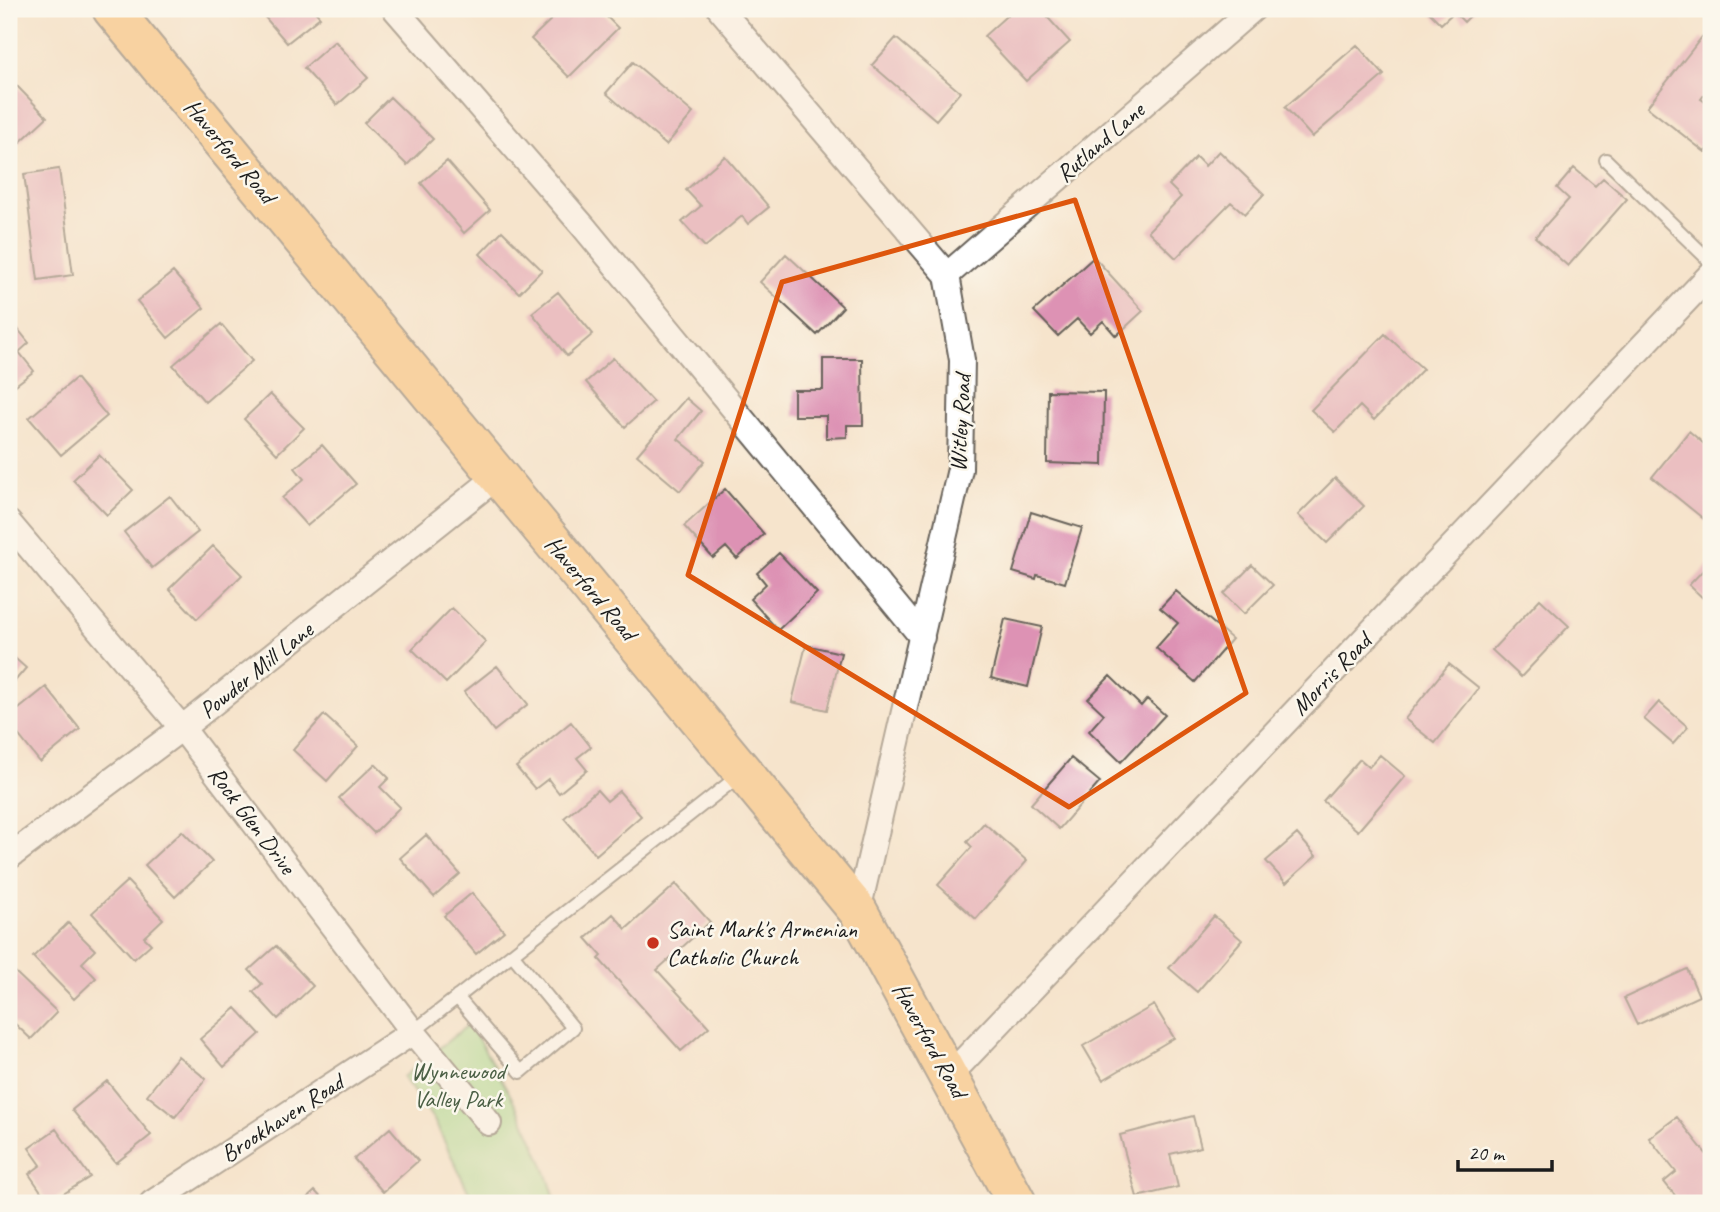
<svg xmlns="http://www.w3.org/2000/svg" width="1720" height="1212" font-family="Caveat,sans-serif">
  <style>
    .green { fill: #a0dc8f; stroke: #5e7c56; stroke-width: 2 }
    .building { fill: #dd92b4 }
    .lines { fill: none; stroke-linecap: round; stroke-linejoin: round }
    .lane-casing { stroke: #68625a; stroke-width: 16 }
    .street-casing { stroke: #68625a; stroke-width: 28 }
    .primary-casing { stroke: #68625a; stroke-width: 42 }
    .lane { stroke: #fff; stroke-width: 12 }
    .street { stroke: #fff; stroke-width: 24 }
    .primary { stroke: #fbbd6e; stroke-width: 38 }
    .marked { fill: none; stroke: #de560d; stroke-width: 5; stroke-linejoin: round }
    .poi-dot { fill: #c8321e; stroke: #fbf7ec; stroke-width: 2.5 }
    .labels { text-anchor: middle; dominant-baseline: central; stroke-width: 5; stroke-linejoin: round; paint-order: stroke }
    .street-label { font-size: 24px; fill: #1c1c1c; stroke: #fbf7ec }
    .poi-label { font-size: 24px; fill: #1c1c1c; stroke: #fbf7ec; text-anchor: start }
    .park-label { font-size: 24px; fill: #4a5f44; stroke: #fbf7ec }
  </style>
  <rect width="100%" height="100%" fill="#fbf7ec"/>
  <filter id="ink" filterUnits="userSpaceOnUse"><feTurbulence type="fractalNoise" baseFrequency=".0143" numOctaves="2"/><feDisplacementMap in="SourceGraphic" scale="14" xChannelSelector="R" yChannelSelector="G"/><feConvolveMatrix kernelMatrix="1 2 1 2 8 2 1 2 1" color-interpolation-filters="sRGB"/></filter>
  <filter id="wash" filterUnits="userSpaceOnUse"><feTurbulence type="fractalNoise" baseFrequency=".00686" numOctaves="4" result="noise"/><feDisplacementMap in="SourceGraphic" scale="28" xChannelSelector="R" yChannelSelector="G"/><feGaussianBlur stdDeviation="1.57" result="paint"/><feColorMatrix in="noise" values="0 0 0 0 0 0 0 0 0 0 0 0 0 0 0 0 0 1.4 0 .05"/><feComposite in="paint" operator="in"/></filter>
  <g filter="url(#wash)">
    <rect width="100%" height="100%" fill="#f6e4cc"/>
    <path class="green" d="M 469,1024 C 503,1081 539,1139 556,1203 L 474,1203 L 434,1120 L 403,1077 Z"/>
    <g id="blocks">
      <path class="building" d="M 258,9 L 313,9 L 320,17 L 287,43 Z
        M 562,9 L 599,9 L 618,28 L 569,77 L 531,39 Z
        M 1014,9 L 1040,9 L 1070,42 L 1026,81 L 984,36 Z
        M 1426,9 L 1477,9 L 1464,22 L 1454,12 L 1441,24 Z
        M 1702,37 L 1711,45 L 1711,86 L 1701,99 L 1711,106 L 1711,144 L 1705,152 L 1647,107 Z
        M 896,38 L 960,92 L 936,120 L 872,65 Z
        M 335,41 L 368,78 L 337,105 L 304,68 Z
        M 1357,45 L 1384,75 L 1312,137 L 1285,107 Z
        M 633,62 L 693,113 L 666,145 L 606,93 Z
        M 16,85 L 47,117 L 17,145 L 9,136 L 9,92 Z
        M 390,97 L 433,139 L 407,165 L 364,123 Z
        M 1219,151 L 1264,194 L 1245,214 L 1231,202 L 1176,258 L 1148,231 L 1181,197 L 1169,185 L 1196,157 L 1205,166 Z
        M 725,156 L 769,207 L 748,224 L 742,216 L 705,247 L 682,222 L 701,206 L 686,190 Z
        M 447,161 L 490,210 L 464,233 L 421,183 Z
        M 1574,168 L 1595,186 L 1603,178 L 1627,199 L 1568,266 L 1535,237 L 1569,199 L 1557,188 Z
        M 59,169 L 73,275 L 38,280 L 24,174 Z
        M 502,231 L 542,270 L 519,293 L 480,254 Z
        M 786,254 L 843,307 L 817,335 L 760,282 Z
        M 1094,257 L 1143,311 L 1116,336 L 1103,321 L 1090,333 L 1077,319 L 1058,336 L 1034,311 Z
        M 173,272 L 204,308 L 168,338 L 137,301 Z
        M 558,292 L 593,334 L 567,356 L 532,313 Z
        M 13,323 L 29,343 L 19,352 L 34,371 L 9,390 L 9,327 Z
        M 221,324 L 252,361 L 205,402 L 173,365 Z
        M 1385,334 L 1423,369 L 1374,420 L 1360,406 L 1335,432 L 1311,410 Z
        M 613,358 L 653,402 L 625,427 L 586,382 Z
        M 823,359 L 862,359 L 863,425 L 847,425 L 847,437 L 826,438 L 826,416 L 794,416 L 794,390 L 823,390 Z
        M 76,378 L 107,416 L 61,455 L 29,418 Z
        M 1048,391 L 1104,392 L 1103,465 L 1047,463 Z
        M 270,394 L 304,428 L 277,454 L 244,419 Z
        M 686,398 L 701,411 L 678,439 L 705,461 L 680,491 L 637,455 Z
        M 1689,431 L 1711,450 L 1711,525 L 1652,477 Z
        M 322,445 L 356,484 L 307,526 L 282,498 L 304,479 L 295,468 Z
        M 99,455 L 133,490 L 107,515 L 73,480 Z
        M 1335,478 L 1364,506 L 1327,543 L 1298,515 Z
        M 725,489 L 764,534 L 737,559 L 726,547 L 713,558 L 684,526 Z
        M 170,496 L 198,532 L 152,568 L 124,532 Z
        M 1031,512 L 1082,528 L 1065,583 L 1037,575 L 1036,579 L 1013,572 Z
        M 213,546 L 242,575 L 197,619 L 169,589 Z
        M 779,553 L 817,593 L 778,630 L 750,599 L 766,584 L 757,573 Z
        M 1711,562 L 1711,595 L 1706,601 L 1689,585 Z
        M 1252,565 L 1273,585 L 1244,614 L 1224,594 Z
        M 1176,591 L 1232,639 L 1195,682 L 1156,648 L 1178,623 L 1160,608 Z
        M 1540,599 L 1569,626 L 1521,677 L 1492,650 Z
        M 452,608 L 486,642 L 446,683 L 412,649 Z
        M 1005,619 L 1042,627 L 1028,687 L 991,678 Z
        M 806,645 L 841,653 L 827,710 L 792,702 Z
        M 9,653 L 26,668 L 9,688 Z
        M 1449,664 L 1479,688 L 1435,743 L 1405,719 Z
        M 497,666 L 528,704 L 494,731 L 464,692 Z
        M 1110,676 L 1141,706 L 1147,699 L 1165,715 L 1121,762 L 1089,731 L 1104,714 L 1088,699 Z
        M 46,687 L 80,729 L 40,762 L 9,723 L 9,717 Z
        M 1659,702 L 1688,727 L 1673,744 L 1644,719 Z
        M 324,715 L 358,746 L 327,781 L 293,750 Z
        M 571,722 L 591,747 L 577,758 L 587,770 L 559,793 L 548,779 L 535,789 L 516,767 Z
        M 1380,755 L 1405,776 L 1358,831 L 1323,801 L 1360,759 L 1369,767 Z
        M 1071,758 L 1100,782 L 1059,829 L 1031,804 Z
        M 375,764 L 389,778 L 380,787 L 400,807 L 374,833 L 339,798 Z
        M 597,790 L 607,801 L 619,791 L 641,816 L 596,855 L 564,818 Z
        M 984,823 L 1027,861 L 976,919 L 938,885 L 972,847 L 967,842 Z
        M 182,831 L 212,862 L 175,897 L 145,865 Z
        M 1297,834 L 1316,856 L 1286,883 L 1266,861 Z
        M 426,835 L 460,874 L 434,897 L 400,858 Z
        M 127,881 L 163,919 L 144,937 L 151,944 L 134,959 L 92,913 Z
        M 676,884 L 710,922 L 657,970 L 709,1027 L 681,1051 L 599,959 L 602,956 L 586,938 L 613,914 L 626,929 Z
        M 472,893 L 504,931 L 476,954 L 444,916 Z
        M 1214,916 L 1242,940 L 1197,992 L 1169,968 Z
        M 68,923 L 95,950 L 82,963 L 96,978 L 74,999 L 33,957 Z
        M 276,946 L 313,986 L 278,1019 L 253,992 L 262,984 L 249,970 Z
        M 1687,969 L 1699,996 L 1637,1025 L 1624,998 Z
        M 14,971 L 57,1012 L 31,1039 L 14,1023 L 9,1028 L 9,977 Z
        M 1154,1005 L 1174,1038 L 1103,1080 L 1083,1046 Z
        M 236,1008 L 260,1034 L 224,1067 L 200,1039 Z
        M 178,1056 L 206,1079 L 175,1117 L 147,1095 Z
        M 107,1081 L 151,1135 L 116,1163 L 72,1110 Z
        M 1193,1116 L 1201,1147 L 1170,1154 L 1178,1187 L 1137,1197 L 1120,1135 Z
        M 1677,1117 L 1711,1160 L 1711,1203 L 1681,1203 L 1664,1182 L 1676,1172 L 1649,1138 Z
        M 390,1128 L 418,1161 L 383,1192 L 354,1159 Z
        M 56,1129 L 90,1177 L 49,1203 L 29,1174 L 41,1165 L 29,1148 Z
        M 9,1182 L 22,1203 L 9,1203 Z
        M 315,1191 L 326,1203 L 302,1203 Z"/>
    </g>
  </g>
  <g filter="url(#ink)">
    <use href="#blocks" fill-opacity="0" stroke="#68625a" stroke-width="2"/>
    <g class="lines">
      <defs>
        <path id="lane" d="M 1606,160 L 1711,262
          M 457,997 L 521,1072 L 573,1028 L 512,954
          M 413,1032 L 740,775"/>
        <path id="street" d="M 395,9 L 583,226 L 922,637
          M 720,9 L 947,275 L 962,360 L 960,469 L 858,911
          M 947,275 L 1253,9
          M 9,523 L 182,728 L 413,1032 L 489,1123
          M 9,857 L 182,728 L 498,476
          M 950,1075 L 1711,274
          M 152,1203 L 413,1032"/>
        <path id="primary" d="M 112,9 L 858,911 L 1017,1203"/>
      </defs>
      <use href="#lane" class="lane-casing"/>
      <use href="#street" class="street-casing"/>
      <use href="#primary" class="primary-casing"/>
      <use href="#lane" class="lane"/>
      <use href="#street" class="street"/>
      <use href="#primary" class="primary"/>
    </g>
  </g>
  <path d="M0 0H1720V1212H0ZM 1075,200 L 1246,693 L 1069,807 L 688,575 L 782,282 Z" fill="#f6e4cc" fill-opacity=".55" fill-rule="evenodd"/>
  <path class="marked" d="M 1075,200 L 1246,693 L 1069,807 L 688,575 L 782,282 Z"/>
  <circle class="poi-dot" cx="653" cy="943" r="7"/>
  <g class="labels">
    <g class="street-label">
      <text transform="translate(1100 142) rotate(-41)">Rutland Lane</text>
      <text transform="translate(230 151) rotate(50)">Haverford Road</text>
      <text transform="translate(960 423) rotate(-87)">Witley Road</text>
      <text transform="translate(591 588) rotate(50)">Haverford Road</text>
      <text transform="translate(256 670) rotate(-39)">Powder Mill Lane</text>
      <text transform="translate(1331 674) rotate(-46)">Morris Road</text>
      <text transform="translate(252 820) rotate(53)">Rock Glen Drive</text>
      <text transform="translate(930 1040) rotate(61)">Haverford Road</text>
      <text transform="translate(282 1118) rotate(-33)">Brookhaven Road</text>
    </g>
    <g class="poi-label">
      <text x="667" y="929">Saint Mark's Armenian<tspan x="667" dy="28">Catholic Church</tspan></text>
    </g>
    <g class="park-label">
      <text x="458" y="1071">Wynnewood<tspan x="458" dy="28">Valley Park</tspan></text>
    </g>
  </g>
  <rect width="1720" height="1212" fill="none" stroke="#fbf7ec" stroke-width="35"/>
  <path d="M1458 1160v10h94v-10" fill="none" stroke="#1c1c1c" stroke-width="3.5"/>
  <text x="1468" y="1160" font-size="21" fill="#1c1c1c" stroke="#fbf7ec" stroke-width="5" paint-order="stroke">20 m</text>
</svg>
